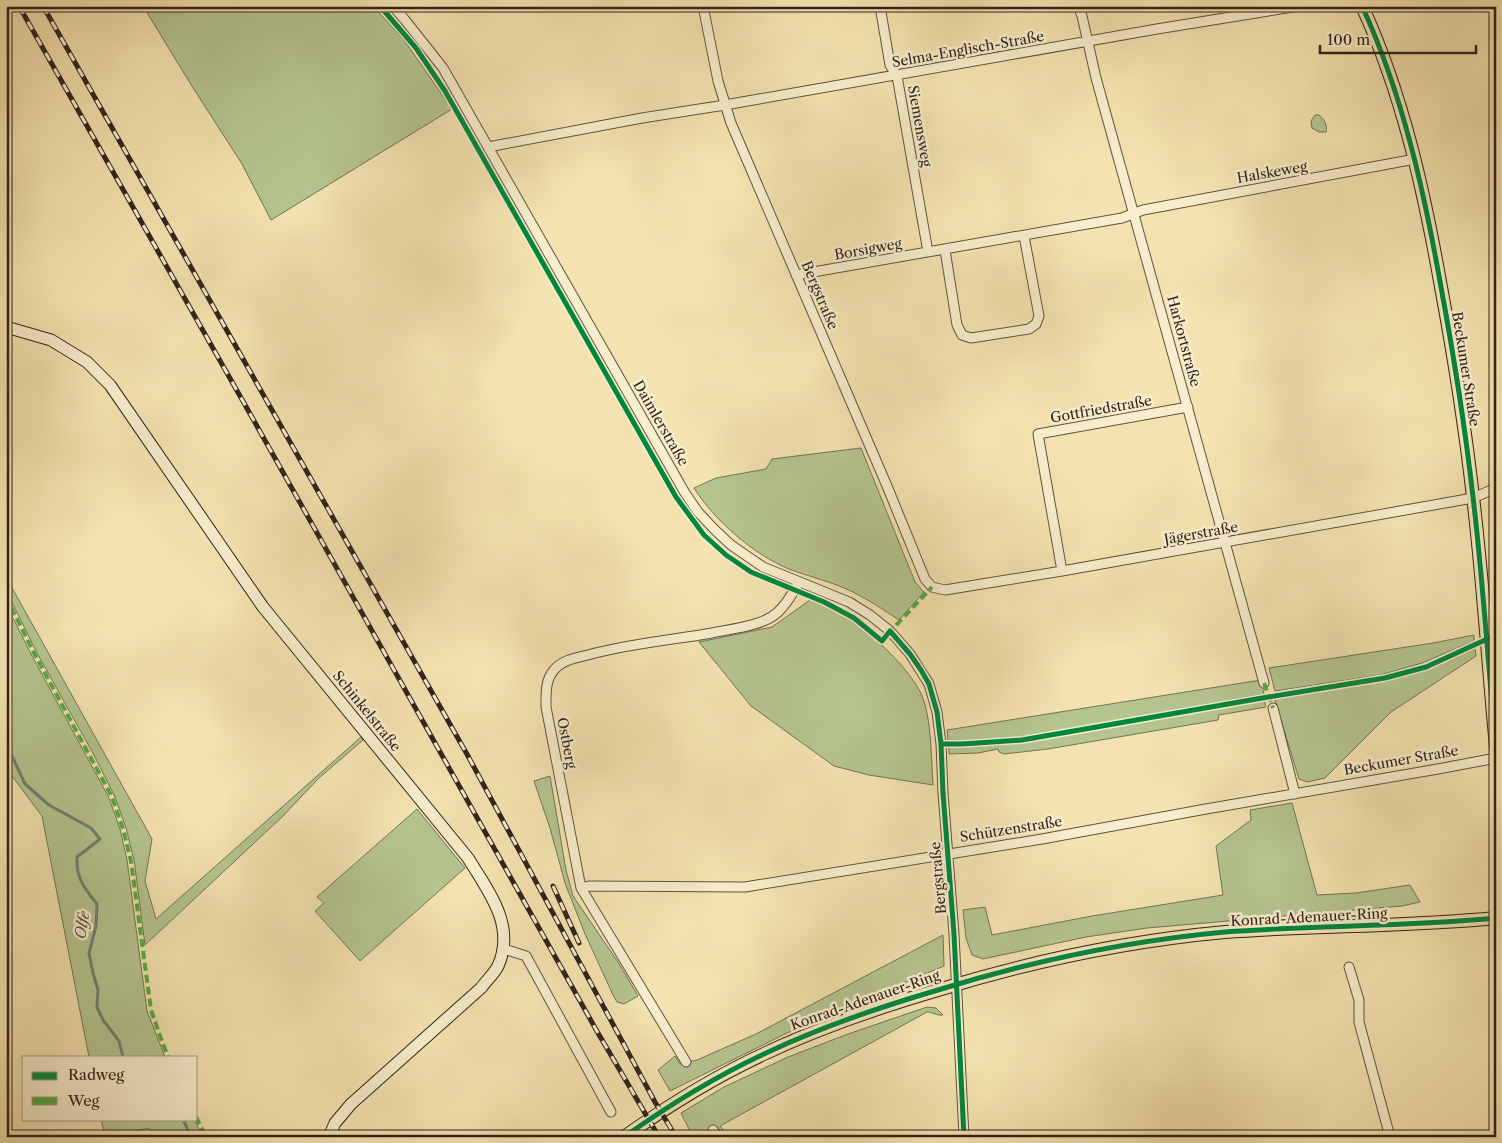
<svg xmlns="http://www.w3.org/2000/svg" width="1502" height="1143" font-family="'Libre Caslon Text',serif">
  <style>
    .green { fill: #b5c590; stroke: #727456 }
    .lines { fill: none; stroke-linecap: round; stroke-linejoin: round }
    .stream { stroke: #718070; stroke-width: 3 }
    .street-casing { stroke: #615340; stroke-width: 11 }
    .secondary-casing { stroke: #30231b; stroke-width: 13 }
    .primary-casing { stroke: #30231b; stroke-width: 14 }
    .street { stroke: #f8edcc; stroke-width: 9 }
    .secondary { stroke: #f8edcc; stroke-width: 11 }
    .primary { stroke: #f4e3b0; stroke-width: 12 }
    .rail-casing { stroke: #30231b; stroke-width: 5 }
    .rail { stroke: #f8edcc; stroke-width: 3; stroke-dasharray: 9; stroke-linecap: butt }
    .quiet { stroke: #54aa43; stroke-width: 4; stroke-dasharray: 8 4; stroke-linecap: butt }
    .cycleway-casing { stroke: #f8edcc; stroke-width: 8 }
    .cycleway { stroke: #00873e; stroke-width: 5 }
    .labels { text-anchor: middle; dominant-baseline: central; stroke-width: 5; stroke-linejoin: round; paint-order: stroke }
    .street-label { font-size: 14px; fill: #30231b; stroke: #f8edcc }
    .water-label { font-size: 15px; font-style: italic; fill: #505246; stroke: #f8edcc }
  </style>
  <rect width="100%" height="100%" fill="#f4e3b0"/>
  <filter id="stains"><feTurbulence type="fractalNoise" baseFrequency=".004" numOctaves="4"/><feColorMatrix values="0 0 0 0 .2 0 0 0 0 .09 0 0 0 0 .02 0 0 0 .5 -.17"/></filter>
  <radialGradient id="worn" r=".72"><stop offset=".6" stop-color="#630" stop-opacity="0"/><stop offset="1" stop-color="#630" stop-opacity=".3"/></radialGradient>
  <path class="green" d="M 143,6 L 373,6 L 404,40 L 452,109 L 271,220 L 242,164 L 190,83 Z
    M 1315,115 L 1319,115 C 1324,119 1328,126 1326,132 L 1319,132 L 1312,128 L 1311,121 Z
    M 861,448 L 915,582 L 924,592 L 899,620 C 884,610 869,600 853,592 C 833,582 810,577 789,569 C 753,554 715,521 694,488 L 716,478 L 766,469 L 772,459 Z
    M 6,577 L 152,839 L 145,881 L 156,919 L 361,737 L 363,740 L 319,778 L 282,817 L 145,945 L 134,860 L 126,828 L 115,797 L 94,755 L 37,653 L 6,590 Z
    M 810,600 C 826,606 844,613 857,624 C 879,641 916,675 924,701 C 932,728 931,758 933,785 L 869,775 L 834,766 L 751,706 L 699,642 L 772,627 Z
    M 6,604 L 31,654 L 109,798 L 120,829 L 127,860 L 147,1011 L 165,1057 L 89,1057 L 42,816 L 9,772 L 6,760 Z
    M 1474,635 L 1474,641 L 1422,663 L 1380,675 L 1275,691 L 1269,668 L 1433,643 Z
    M 1475,649 L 1476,656 L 1391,712 L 1325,778 L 1307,782 L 1299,779 L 1274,697 L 1387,680 L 1427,670 Z
    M 1261,680 L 1264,694 L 1022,737 L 948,742 L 947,730 Z
    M 1264,699 L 1266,707 L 1219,715 L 1218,720 L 1048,749 L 1004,754 L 999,752 L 998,749 L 978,753 L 949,754 L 949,747 L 998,745 L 1023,742 Z
    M 550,776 L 566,870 L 573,896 L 618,962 L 638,996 L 624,1004 L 617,1002 L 614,997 L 585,934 L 565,883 L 550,828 L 534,781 Z
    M 1292,803 L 1317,895 L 1356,893 L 1410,885 L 1420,902 L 1402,906 L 1147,928 L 1086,937 L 983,959 L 972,955 L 966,938 L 963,910 L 985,907 L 992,935 L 1092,916 L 1223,895 L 1216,846 L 1251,820 L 1250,810 Z
    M 417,809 L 465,868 L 360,961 L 315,911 L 324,903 L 317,897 Z
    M 943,935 L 944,966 L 787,1033 L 670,1091 L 658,1070 L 675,1056 L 680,1064 L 697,1060 L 756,1034 Z
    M 927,1007 L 936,1008 L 943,1015 C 937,1016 933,1012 927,1012 L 720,1126 L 729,1137 L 693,1137 L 681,1113 L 724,1087 L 788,1057 L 848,1034 Z
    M 101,1119 L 194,1119 L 203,1137 L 152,1137 L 149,1128 L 105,1137 Z"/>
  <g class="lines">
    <path class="stream" d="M 6,729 L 12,756 L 25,784 L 49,805 L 91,828 L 100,839 L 77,857 C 76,878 84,888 97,904 L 96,926 L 89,953 L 93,973 L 98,990 L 97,1007 L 103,1020 L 119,1041 L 123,1057
      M 183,1119 L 191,1137"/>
    <defs>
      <path id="street" d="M 393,6 L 405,20 L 443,68 L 685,493 L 698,512 L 714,529 L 731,545 L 763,567 L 849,602 L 870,615 L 890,631 L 910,654 L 929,684 L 937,712 L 941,744 L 943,793 L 954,934 L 964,1137
        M 703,6 L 718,81 L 731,123 L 887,486 L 925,579 L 932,587 L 945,590 L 1062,571 L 1473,498 L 1496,488
        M 880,6 L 890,65 L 897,76 L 928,252
        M 1078,6 L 1082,16 L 1096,78 L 1264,683
        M 488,147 L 642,118 L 725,105 L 1157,29 L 1299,6
        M 945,250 L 957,325 L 962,335 L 971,338 L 1029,329 L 1036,324 L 1039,316 L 1024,236
        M 796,275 L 1122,218 L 1143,210 L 1415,159
        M 1062,571 L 1038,434 L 1188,407
        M 1273,708 L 1295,794
        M 581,888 L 589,886 L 745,887 L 1042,839 L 1206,809 L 1438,769 L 1496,758
        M 504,949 L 526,956 L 611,1112
        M 1349,967 L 1359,1000 L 1359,1022 L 1390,1137
        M 686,1062 L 581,888 L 546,707 C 546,695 545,680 554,670 C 562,660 576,658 588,655 C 627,644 672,640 712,633 C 731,629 762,626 777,613 C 786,605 793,593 799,582
        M 713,1130 L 718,1137"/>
      <path id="secondary" d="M 6,327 L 51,340 L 87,362 L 110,385 L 263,607 L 468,858 C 489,892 516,926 498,966 C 494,974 486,981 481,988 L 351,1104 L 335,1123 L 329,1137"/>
      <path id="primary" d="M 1362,6 C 1403,95 1424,191 1441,287 C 1454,357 1465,427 1473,497 C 1483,580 1488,664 1496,747
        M 624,1137 C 669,1105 716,1076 766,1053 C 821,1027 880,1007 938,990 C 1032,961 1127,941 1225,932 C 1315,925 1406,927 1496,918"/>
    </defs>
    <use href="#street" class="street-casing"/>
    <use href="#secondary" class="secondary-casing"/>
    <use href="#primary" class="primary-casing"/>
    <use href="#street" class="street"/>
    <use href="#secondary" class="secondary"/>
    <use href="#primary" class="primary"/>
    <defs>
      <path id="rail" d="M 19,6 L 244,403 L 598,1033 L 659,1137
        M 43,6 L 468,756 L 655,1102 L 676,1137
        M 553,886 L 579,943"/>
    </defs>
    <use href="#rail" class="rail-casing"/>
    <use href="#rail" class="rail"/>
    <path class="quiet" d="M 6,597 L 34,653 L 112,797 L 123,829 L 131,861 L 151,1010 L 159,1033 L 168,1057
      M 888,634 L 932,587
      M 1264,683 L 1273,708
      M 196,1117 L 206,1137"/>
    <defs>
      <path id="cycleway" d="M 380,6 L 416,48 L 445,91 L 676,497 L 704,535 L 726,555 L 751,572 L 824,602 L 854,618 L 882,641 L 890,631 L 910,654 L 921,670 L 929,684 L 937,712 L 941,744 L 943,793 L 954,934 L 964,1137
        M 1362,6 C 1403,95 1424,191 1441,287 C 1454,357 1465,427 1473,497 C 1483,580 1488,664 1496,747
        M 941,744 L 962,744 L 1022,740 L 1268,697 L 1385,678 L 1426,667 L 1496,635
        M 624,1137 C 669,1105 716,1076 766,1053 C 821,1027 880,1007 938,990 C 1032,961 1127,941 1225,932 C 1315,925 1406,927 1496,918"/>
    </defs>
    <use href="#cycleway" class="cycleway-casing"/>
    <use href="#cycleway" class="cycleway"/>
  </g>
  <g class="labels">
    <g class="street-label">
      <text transform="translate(968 49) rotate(-10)">Selma-Englisch-Straße</text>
      <text transform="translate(920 126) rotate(80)">Siemensweg</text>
      <text transform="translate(1272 172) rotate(-10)">Halskeweg</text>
      <text transform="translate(868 249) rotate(-10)">Borsigweg</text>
      <text transform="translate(820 295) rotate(67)">Bergstraße</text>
      <text transform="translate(1184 341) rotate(75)">Harkortstraße</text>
      <text transform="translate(1466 369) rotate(81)">Beckumer Straße</text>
      <text transform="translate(1101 409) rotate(-10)">Gottfriedstraße</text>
      <text transform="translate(661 423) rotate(60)">Daimlerstraße</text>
      <text transform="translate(1201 533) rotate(-10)">Jägerstraße</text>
      <text transform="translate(367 711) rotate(51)">Schinkelstraße</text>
      <text transform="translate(567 743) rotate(79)">Ostberg</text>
      <text transform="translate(1401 760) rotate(-10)">Beckumer Straße</text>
      <text transform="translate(1011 829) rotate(-9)">Schützenstraße</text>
      <text transform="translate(938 878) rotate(-95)">Bergstraße</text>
      <text transform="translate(1309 917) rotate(-3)">Konrad-Adenauer-Ring</text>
      <text transform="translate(865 1000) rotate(-19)">Konrad-Adenauer-Ring</text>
    </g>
    <g class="water-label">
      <text transform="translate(82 925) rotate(-80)">Olfe</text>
    </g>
  </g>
  <rect width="1502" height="1143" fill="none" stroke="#f4e3b0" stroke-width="25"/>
  <rect x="8" y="8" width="1487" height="1128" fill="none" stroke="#30231b" stroke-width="2.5"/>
  <rect x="12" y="12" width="1477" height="1118" fill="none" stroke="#30231b"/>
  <rect x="22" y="1056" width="175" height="65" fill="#f8edcc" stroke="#a89c85"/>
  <rect x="32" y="1072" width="25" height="8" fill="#00873e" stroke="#a89c85"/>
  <text x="68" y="1080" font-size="15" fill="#30231b">Radweg</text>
  <rect x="32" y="1097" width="25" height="8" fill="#54aa43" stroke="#a89c85"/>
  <text x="68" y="1106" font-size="15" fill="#30231b">Weg</text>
  <path d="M1320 45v8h156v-8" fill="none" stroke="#30231b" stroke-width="2.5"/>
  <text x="1327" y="45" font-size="15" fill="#30231b" stroke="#f8edcc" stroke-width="4" paint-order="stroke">100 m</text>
  <rect width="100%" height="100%" filter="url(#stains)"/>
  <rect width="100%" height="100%" fill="url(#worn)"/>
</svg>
